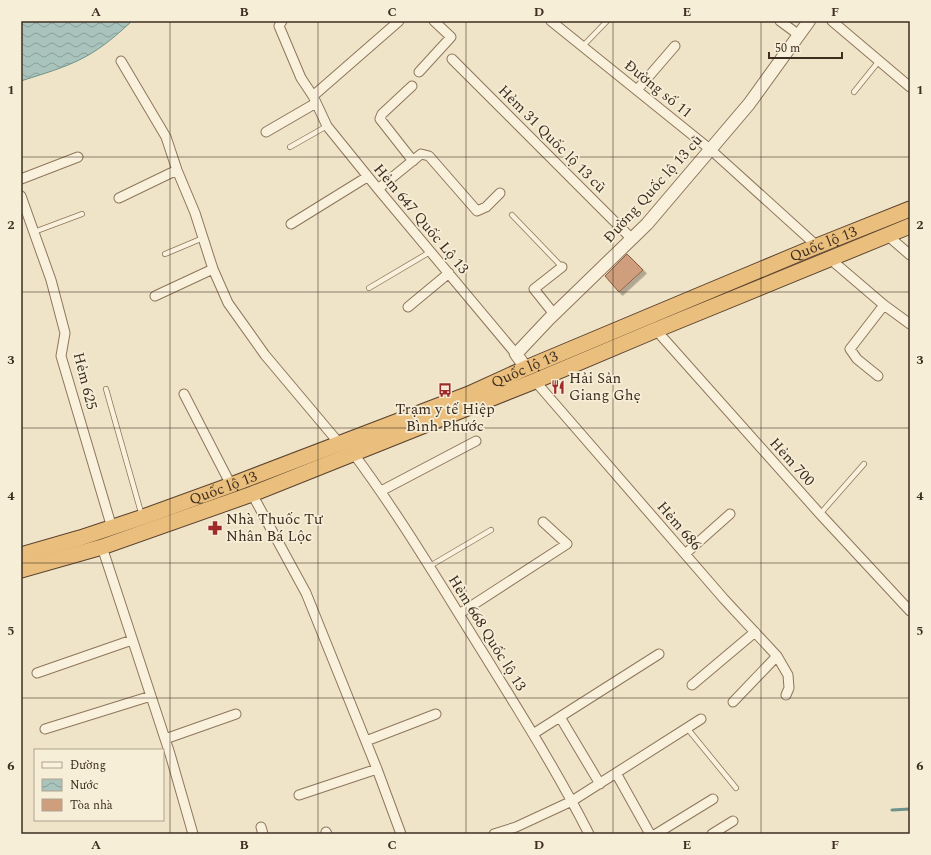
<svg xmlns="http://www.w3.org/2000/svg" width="931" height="855" font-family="Spectral,serif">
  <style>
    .water { fill: url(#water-waves); stroke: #6f938a }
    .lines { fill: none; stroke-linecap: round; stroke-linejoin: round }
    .stream { stroke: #6f938a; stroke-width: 3 }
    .building { fill: #cf9f7d; stroke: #8d5f41; filter: url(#shadow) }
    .service-casing { stroke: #8d765c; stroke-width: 6 }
    .minor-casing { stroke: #8d765c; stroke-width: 11 }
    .tertiary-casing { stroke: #8d765c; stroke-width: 14 }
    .trunk-casing { stroke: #5b4430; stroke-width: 17 }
    .service { stroke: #faf1dc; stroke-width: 4.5 }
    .minor { stroke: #faf1dc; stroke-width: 9 }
    .tertiary { stroke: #faf1dc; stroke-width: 12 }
    .trunk { stroke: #eabe7c; stroke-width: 15 }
    .grid { fill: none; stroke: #3d2e20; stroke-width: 1; stroke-opacity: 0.55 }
    .labels { text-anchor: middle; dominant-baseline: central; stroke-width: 3.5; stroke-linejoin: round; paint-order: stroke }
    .street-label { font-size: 15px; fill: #3d2e20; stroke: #f7eed8 }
    .poi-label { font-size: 15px; fill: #3d2e20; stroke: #f7eed8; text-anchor: start }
    .neatline { fill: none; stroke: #3d2e20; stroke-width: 1.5 }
    .grid-label { font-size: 13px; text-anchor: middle; font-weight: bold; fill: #3d2e20 }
  </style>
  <defs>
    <pattern id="water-waves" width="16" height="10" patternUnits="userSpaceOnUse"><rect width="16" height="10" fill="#a9c4bc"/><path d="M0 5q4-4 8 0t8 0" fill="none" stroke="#8ba098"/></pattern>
    <filter id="shadow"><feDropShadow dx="3.5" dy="3.5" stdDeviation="0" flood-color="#0004"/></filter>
  </defs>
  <rect width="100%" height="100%" fill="#f0e4c8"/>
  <path class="water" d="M 21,21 L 132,21 C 118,34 102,48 85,57 C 65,68 42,74 21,81 Z"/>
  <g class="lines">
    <path class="stream" d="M 892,810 L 910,809"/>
  </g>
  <path class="building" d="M 627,254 L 643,270 L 619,292 L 605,276 Z"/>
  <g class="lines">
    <defs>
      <path id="service" d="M 583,46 L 607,21
        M 854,92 L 879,61
        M 290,147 L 327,126
        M 512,215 L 562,267
        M 34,232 L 82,214
        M 165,254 L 203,238
        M 369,288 L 430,252
        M 106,389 L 142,516
        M 820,514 L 864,464
        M 430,566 L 491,530
        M 687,728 L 736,788"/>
      <path id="minor" d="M 282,21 L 279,26 L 301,78 L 313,96 L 327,126 L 378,189 L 516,354
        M 551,21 L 711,150 L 817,246
        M 780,21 L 799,35
        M 832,21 L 910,87
        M 452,59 L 632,239
        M 121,61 L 166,137 L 177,170 L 195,213 L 213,269 L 228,303 L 265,355 L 339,443
        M 419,72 L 451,37 L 434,21
        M 412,86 L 382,114 L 380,119 L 413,161
        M 637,90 L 675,46
        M 313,96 L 399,21
        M 266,132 L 316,103
        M 21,179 L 78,157
        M 378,189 L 421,154 L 429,156 L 477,211 L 486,207 L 500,193
        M 21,196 L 51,280 L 65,333 L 61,356 L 112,528
        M 119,198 L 177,170
        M 291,224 L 367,177
        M 887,235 L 910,255
        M 829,258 L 884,305 L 910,324
        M 155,296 L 213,269
        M 408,307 L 449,273
        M 554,314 L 534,289 L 562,267
        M 656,330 L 820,514 L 910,611
        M 878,376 L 857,359 L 850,349 L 884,305
        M 535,381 L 724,599 L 777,656 L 788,675 L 789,688 L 786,695
        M 184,394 L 231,485
        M 353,453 C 400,516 440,584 482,651 C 519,711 557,771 589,834
        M 381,491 L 476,441
        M 252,494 L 306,593 L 377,769 L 401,834
        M 102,547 L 170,754 L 193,834
        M 685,554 L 730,514
        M 459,614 L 567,544 L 543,522
        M 37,673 L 132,640
        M 692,685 L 755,632
        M 733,702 L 777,656
        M 560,717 L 600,784
        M 45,729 L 151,696
        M 533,734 L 659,654
        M 165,739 L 236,714
        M 366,741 L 436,714
        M 616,773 L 650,834
        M 299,795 L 377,769
        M 261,827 L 263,834
        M 326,832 L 327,834
        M 494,834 L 516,827 L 572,801 L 701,719
        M 656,834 L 713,799
        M 712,834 L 733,821"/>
      <path id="tertiary" d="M 526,368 L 516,354 L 549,319 L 647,224 L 749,104 L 809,21"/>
      <g id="trunk">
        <path id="s1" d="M 21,555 L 80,538 L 143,517 L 231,485 L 469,394 L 526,368 L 817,246 L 910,209"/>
        <path d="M 21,570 L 102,547 L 252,494 L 535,381 L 656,330 L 910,226"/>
      </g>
    </defs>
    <use href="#service" class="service-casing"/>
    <use href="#minor" class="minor-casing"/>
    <use href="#tertiary" class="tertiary-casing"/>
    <use href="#trunk" class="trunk-casing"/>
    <use href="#service" class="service"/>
    <use href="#minor" class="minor"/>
    <use href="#tertiary" class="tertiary"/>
    <use href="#trunk" class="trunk"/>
  </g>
  <path class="grid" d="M 170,21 L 170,834M 318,21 L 318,834M 466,21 L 466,834M 613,21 L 613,834M 761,21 L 761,834M 21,157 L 910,157M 21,292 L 910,292M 21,428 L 910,428M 21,563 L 910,563M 21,698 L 910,698"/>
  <defs>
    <symbol id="restaurant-bare" viewBox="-9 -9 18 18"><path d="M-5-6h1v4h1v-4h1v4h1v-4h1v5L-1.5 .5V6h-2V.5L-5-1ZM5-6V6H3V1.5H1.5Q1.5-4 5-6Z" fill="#9e2a2b" stroke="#f7eed8" stroke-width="2.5" paint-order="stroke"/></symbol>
    <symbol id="bus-bare" viewBox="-9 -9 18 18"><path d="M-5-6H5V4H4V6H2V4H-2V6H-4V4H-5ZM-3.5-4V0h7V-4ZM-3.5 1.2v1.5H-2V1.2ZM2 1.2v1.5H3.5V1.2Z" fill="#9e2a2b" stroke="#f7eed8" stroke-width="2.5" paint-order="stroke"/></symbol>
    <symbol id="pharmacy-bare" viewBox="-9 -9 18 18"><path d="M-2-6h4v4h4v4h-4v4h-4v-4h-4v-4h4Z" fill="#9e2a2b" stroke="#f7eed8" stroke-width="2.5" paint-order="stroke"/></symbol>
  </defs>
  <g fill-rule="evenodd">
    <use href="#restaurant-bare" x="548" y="377" width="20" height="20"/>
    <use href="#bus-bare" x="435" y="380" width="20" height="20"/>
    <use href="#pharmacy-bare" x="205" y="518" width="20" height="20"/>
  </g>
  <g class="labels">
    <g class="street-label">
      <text transform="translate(658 89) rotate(39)">Đường số 11</text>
      <text transform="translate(552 139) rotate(45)">Hẻm 31 Quốc lộ 13 cũ</text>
      <text transform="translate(653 189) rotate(-48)">Đường Quốc lộ 13 cũ</text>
      <text transform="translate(421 219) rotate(50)">Hẻm 647 Quốc Lộ 13</text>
      <text stroke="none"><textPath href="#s1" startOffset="861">Quốc lộ 13</textPath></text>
      <text stroke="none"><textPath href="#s1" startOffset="537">Quốc lộ 13</textPath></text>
      <text transform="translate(85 381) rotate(76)">Hẻm 625</text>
      <text transform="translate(792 462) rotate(48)">Hẻm 700</text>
      <text stroke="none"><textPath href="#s1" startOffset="213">Quốc lộ 13</textPath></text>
      <text transform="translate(679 526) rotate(49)">Hẻm 686</text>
      <text transform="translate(487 633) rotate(58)">Hẻm 668 Quốc lộ 13</text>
    </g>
    <g class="poi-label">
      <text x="569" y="378">Hải Sản<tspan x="569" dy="17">Giang Ghẹ</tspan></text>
      <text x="445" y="409" text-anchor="middle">Trạm y tế Hiệp<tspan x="445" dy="17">Bình Phước</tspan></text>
      <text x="226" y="519">Nhà Thuốc Tư<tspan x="226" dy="17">Nhân Bá Lộc</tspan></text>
    </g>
  </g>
  <rect width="931" height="855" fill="none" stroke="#f7eed8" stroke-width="44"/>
  <rect x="34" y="749" width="130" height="72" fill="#f7eed8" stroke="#ada18e"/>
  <rect x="42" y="762" width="20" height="6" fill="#faf1dc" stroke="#ada18e"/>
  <text x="70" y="769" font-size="12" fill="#3d2e20">Đường</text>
  <rect x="42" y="779" width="20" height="12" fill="url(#water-waves)" stroke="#ada18e"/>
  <text x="70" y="789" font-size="12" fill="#3d2e20">Nước</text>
  <rect x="42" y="799" width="20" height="12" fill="#cf9f7d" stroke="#ada18e"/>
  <text x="70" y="809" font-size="12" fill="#3d2e20">Tòa nhà</text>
  <path d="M769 52v6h73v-6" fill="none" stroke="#3d2e20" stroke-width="2"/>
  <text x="775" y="52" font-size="12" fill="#3d2e20" stroke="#f7eed8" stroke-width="3" paint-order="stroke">50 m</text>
  <rect x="22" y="22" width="887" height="811" class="neatline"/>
  <g class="grid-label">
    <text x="96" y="16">A</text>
    <text x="244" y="16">B</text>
    <text x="392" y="16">C</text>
    <text x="539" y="16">D</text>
    <text x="687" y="16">E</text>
    <text x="835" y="16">F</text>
    <text x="11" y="94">1</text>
    <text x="920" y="94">1</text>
    <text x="11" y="229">2</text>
    <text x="920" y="229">2</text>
    <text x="11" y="364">3</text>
    <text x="920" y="364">3</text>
    <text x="11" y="500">4</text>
    <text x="920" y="500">4</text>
    <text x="11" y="635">5</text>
    <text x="920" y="635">5</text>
    <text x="11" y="770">6</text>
    <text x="920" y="770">6</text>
    <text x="96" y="849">A</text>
    <text x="244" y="849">B</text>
    <text x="392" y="849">C</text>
    <text x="539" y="849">D</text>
    <text x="687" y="849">E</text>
    <text x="835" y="849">F</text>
  </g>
</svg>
